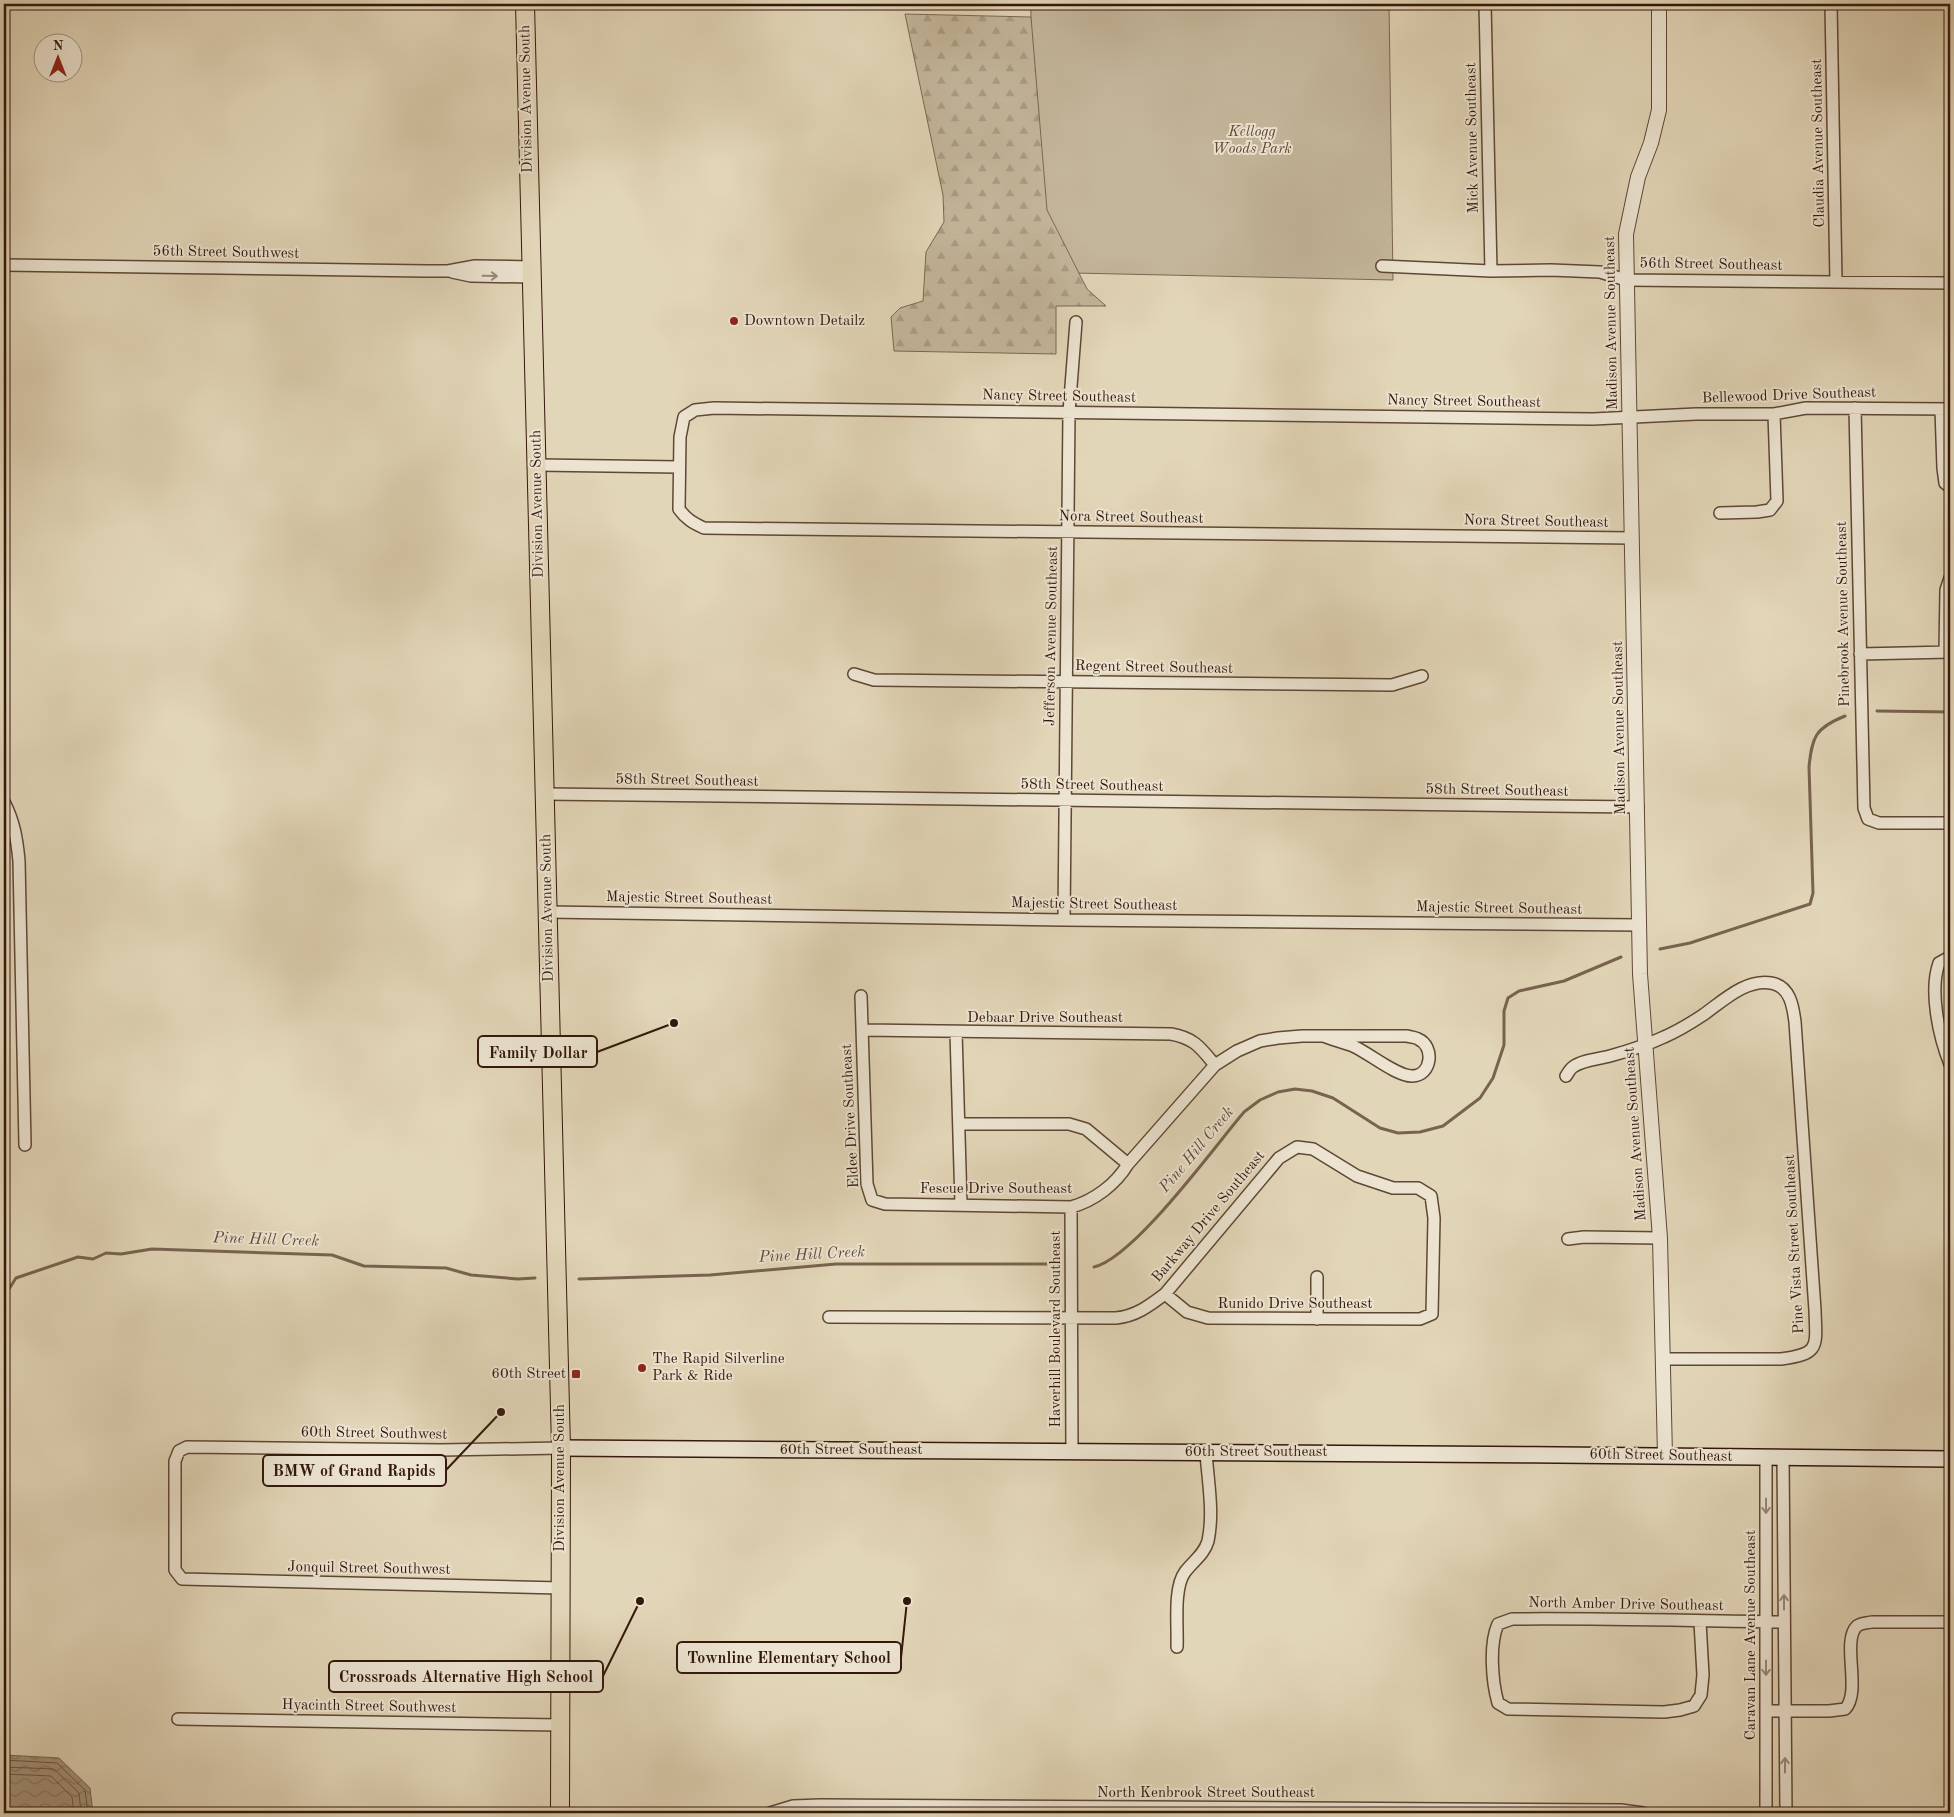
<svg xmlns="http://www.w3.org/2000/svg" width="1954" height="1817" font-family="'Old Standard TT',serif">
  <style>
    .green { fill: #c4b69b; stroke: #7c6653 }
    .forest { fill: url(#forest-firs); stroke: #7c6653 }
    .water { fill: url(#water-waves); stroke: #78634f }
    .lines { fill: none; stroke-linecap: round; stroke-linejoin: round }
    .shore { stroke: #6c5644; stroke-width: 1 }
    .stream { stroke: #78634f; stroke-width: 3 }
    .minor-casing { stroke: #5f4736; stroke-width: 14 }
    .tertiary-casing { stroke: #5f4736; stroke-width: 16 }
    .secondary-casing { stroke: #33170b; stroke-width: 18 }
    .primary-casing { stroke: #33170b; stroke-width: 20 }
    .minor { stroke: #ece4d1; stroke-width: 11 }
    .tertiary { stroke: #ece4d1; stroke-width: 14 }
    .secondary { stroke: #ece4d1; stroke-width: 15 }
    .primary { stroke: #e2d6b8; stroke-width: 18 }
    .oneway { stroke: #998878 }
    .poi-dot { fill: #8f2418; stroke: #ece4d1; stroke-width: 2 }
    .labels { text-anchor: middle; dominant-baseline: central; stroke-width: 4; stroke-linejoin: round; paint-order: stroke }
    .street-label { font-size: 15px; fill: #33170b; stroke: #ece4d1 }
    .park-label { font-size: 15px; font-style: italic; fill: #5e4736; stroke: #ece4d1 }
    .poi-label { font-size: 15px; fill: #33170b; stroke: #ece4d1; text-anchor: start }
    .water-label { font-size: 16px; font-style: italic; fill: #614939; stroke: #ece4d1 }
    .leader { fill: none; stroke: #33170b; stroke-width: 2 }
    .callout-dot { fill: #33170b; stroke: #ece4d1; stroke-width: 2 }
    .callout { fill: #ece4d1; stroke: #33170b; stroke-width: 2 }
    .callout-label { font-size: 16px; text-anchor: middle; font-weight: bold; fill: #33170b }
  </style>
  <defs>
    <pattern id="forest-firs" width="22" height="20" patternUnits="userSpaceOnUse" patternTransform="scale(1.25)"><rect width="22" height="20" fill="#c4b69b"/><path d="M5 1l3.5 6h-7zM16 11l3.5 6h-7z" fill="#a99c84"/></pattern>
    <pattern id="water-waves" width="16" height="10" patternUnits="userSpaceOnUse" patternTransform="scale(1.25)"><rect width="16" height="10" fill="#a6957d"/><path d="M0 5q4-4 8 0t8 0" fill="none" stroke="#887965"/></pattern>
  </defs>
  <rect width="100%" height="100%" fill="#e2d6b8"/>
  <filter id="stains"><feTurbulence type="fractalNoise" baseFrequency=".004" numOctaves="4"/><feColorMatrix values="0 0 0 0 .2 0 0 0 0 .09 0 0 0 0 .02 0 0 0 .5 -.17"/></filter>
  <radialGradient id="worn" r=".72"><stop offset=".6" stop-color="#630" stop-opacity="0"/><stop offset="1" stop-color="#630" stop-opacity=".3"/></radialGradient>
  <path class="green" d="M 1031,4 L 1389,4 L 1393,280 L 1028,272 Z"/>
  <path class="forest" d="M 905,14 L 1031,17 L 1047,210 L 1087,289 L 1106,306 L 1056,306 L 1056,354 L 894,351 L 891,317 L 900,308 L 923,301 L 926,252 L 944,222 L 943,195 Z"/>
  <path class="water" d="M 4,1755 L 59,1758 L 90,1788 L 93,1813 L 4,1813 Z"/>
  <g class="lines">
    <path class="shore" d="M 4,1760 L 57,1763 L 85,1790 L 88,1813
      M 4,1767 L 54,1769 L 79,1793 L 81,1813
      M 4,1774 L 51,1776 L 72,1797 L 74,1813"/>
    <path class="stream" d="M 1877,711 L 1950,712
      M 1660,949 L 1690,943 L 1810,904 L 1813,893 L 1809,767 C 1812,737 1815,728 1845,716
      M 1094,1267 C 1134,1258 1215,1146 1244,1112 L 1260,1100 L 1278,1092 L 1295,1089 L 1312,1091 L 1333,1098 L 1380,1128 L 1398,1133 L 1420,1132 L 1443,1126 L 1480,1098 L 1493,1078 L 1504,1045 L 1504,1011 L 1508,998 L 1519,991 L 1564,981 L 1621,957
      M 579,1279 L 710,1275 L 836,1264 L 1047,1264
      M 4,1292 L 9,1289 L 16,1278 L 78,1257 L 93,1259 L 106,1253 L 121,1254 L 152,1249 L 332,1255 L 364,1266 L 446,1268 L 471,1275 L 518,1279 L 535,1278"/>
    <defs>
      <path id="minor" d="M 1485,4 L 1491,271
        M 1831,4 L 1836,282
        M 4,265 L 426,271 L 448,271 L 475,266 L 531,267
        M 1382,266 L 1491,271 L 1551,270 L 1600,272 L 1626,280 L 1950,283
        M 452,272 L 471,276 L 532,277
        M 1855,408 L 1864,808 L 1868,819 L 1879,823 L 1950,823
        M 1941,409 L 1943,468 L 1945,483 L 1950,487
        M 537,465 L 679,467
        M 1720,513 L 1757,512 L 1770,510 L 1777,501 L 1774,414
        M 1632,538 L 704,528 C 693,523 686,519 679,509 L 680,437 L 684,417 L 695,410 L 714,408 L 1593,419 L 1696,414 L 1774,414 L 1806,408 L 1950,409
        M 1945,652 L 1946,590 L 1950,578
        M 1860,654 L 1950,652
        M 854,674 L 874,680 L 1392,685 L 1422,676
        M 545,794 L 1638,807
        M 4,802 C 14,821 17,839 19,861 L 25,1145
        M 548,912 L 1064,920 L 1640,925
        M 1064,920 L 1069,412 L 1076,322
        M 1950,957 L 1939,963 C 1929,991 1939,1037 1950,1064
        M 861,996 L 867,1184 L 872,1200 L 885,1204 L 1071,1207 C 1094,1201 1116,1184 1128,1164 L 1215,1065 L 1237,1051 L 1260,1041 L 1278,1038 L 1302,1036 L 1407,1036 C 1410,1037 1415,1037 1418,1039 C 1435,1046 1432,1076 1412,1076 C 1396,1076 1369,1053 1353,1046 C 1343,1042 1333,1040 1323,1036
        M 863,1030 L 1171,1034 C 1194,1038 1200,1047 1215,1065
        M 956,1032 L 961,1204
        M 1566,1076 C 1568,1073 1570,1069 1573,1067 C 1582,1060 1599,1059 1610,1056 C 1628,1051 1647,1045 1664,1037 C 1678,1031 1691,1023 1703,1015 C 1723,1001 1745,979 1771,983 C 1790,986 1793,1006 1795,1022 L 1815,1310 C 1816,1346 1821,1354 1781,1359 L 1662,1359
        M 959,1124 L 1069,1124 L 1086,1129 L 1128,1164
        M 1071,1207 L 1072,1451
        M 1568,1239 L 1584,1237 L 1660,1238
        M 1317,1277 L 1317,1319
        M 829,1317 L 1116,1318 C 1136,1316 1149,1306 1165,1294 L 1279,1158 L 1297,1147 L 1313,1149 L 1357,1176 L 1393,1188 L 1418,1188 L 1431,1196 L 1434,1218 L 1432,1314 L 1420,1319 L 1208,1318 L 1187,1312 L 1165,1294
        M 1766,1457 L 1766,1813
        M 1783,1457 L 1786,1813
        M 560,1588 L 182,1579 L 175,1570 L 175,1461 L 179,1451 L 187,1447 L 441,1450 L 561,1448
        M 1700,1622 L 1703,1675 L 1701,1695 L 1694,1706 L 1680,1710 L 1664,1712 L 1508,1709 L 1498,1703 C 1492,1682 1489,1644 1498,1624 L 1512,1619 C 1603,1618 1694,1621 1784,1622
        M 1177,1647 C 1178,1627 1173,1588 1185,1572 C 1193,1561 1204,1555 1208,1541 C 1214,1512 1208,1482 1206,1453
        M 1766,1711 L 1829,1711 L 1845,1709 C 1862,1692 1841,1641 1857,1626 C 1861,1623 1867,1623 1872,1622 L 1950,1622
        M 178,1719 L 560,1725
        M 770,1813 L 793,1806 L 820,1805 L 1621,1810 L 1643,1813"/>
      <path id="tertiary" d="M 1659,4 L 1659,110 L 1651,143 L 1638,177 L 1626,234 L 1640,974 L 1660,1238 L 1665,1456"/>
      <path id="secondary" d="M 561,1448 C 1024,1448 1487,1455 1950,1459"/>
      <path id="primary" d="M 525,4 L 561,1448 L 560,1813"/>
    </defs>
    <use href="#minor" class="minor-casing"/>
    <use href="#tertiary" class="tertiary-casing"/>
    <use href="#secondary" class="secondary-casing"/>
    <use href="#primary" class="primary-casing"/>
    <use href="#minor" class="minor"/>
    <use href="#tertiary" class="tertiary"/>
    <use href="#secondary" class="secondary"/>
    <use href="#primary" class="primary"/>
  </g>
  <defs><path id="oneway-shaft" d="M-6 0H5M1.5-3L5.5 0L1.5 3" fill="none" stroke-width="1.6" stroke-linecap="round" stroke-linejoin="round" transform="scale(1.25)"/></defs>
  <g class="oneway">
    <use href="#oneway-shaft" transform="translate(490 276) rotate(1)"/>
    <use href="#oneway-shaft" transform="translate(1766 1506) rotate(90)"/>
    <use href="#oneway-shaft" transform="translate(1784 1602) rotate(-90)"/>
    <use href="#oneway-shaft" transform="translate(1766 1668) rotate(90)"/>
    <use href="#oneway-shaft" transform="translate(1785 1765) rotate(-90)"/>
  </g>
  <g class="poi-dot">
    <circle cx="734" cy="321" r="5"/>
    <circle cx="642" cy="1368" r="5"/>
    <rect x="571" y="1369" width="10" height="10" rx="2.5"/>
  </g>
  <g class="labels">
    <g class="street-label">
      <text transform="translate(527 99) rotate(-91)">Division Avenue South</text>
      <text transform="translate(1473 138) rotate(-91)">Mick Avenue Southeast</text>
      <text transform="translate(1819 143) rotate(-91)">Claudia Avenue Southeast</text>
      <text transform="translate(226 253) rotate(1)">56th Street Southwest</text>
      <text transform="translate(1711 265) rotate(1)">56th Street Southeast</text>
      <text transform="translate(1612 323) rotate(-91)">Madison Avenue Southeast</text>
      <text transform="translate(1789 396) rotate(-2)">Bellewood Drive Southeast</text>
      <text transform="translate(1059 397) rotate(1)">Nancy Street Southeast</text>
      <text transform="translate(1464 402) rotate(1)">Nancy Street Southeast</text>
      <text transform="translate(538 504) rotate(-91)">Division Avenue South</text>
      <text transform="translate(1131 518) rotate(1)">Nora Street Southeast</text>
      <text transform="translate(1536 522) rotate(1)">Nora Street Southeast</text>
      <text transform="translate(1844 614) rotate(-91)">Pinebrook Avenue Southeast</text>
      <text transform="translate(1052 636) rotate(-89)">Jefferson Avenue Southeast</text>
      <text transform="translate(1154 668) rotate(1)">Regent Street Southeast</text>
      <text transform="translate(1620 728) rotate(-91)">Madison Avenue Southeast</text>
      <text transform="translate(687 781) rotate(1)">58th Street Southeast</text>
      <text transform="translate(1092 786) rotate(1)">58th Street Southeast</text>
      <text transform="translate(1497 791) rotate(1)">58th Street Southeast</text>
      <text transform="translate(689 899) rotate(1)">Majestic Street Southeast</text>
      <text transform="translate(1094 905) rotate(1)">Majestic Street Southeast</text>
      <text transform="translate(548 908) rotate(-91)">Division Avenue South</text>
      <text transform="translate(1499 909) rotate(1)">Majestic Street Southeast</text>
      <text x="1045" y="1018">Debaar Drive Southeast</text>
      <text transform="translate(851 1116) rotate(-93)">Eldee Drive Southeast</text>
      <text transform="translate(1636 1134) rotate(-94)">Madison Avenue Southeast</text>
      <text x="996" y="1189">Fescue Drive Southeast</text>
      <text transform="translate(1209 1217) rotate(-50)">Barkway Drive Southeast</text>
      <text transform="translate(1795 1244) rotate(-93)">Pine Vista Street Southeast</text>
      <text x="1295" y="1304">Runido Drive Southeast</text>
      <text transform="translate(1056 1329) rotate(-90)">Haverhill Boulevard Southeast</text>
      <text transform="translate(374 1434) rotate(1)">60th Street Southwest</text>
      <text x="851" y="1450">60th Street Southeast</text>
      <text x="1256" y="1452">60th Street Southeast</text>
      <text transform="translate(1661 1456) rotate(1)">60th Street Southeast</text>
      <text transform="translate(560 1478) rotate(-90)">Division Avenue South</text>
      <text transform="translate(369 1569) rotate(1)">Jonquil Street Southwest</text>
      <text transform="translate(1626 1605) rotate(1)">North Amber Drive Southeast</text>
      <text transform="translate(1751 1635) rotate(-90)">Caravan Lane Avenue Southeast</text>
      <text transform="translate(369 1707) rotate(1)">Hyacinth Street Southwest</text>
      <text x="1206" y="1793">North Kenbrook Street Southeast</text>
    </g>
    <g class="park-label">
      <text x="1252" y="132">Kellogg<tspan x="1252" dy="17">Woods Park</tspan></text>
    </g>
    <g class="poi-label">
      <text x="744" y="321">Downtown Detailz</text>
      <text x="652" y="1359">The Rapid Silverline<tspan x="652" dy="17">Park &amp; Ride</tspan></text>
      <text x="566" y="1374" text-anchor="end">60th Street</text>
    </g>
    <g class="water-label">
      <text transform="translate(1197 1150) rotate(-50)">Pine Hill Creek</text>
      <text transform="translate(266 1240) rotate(2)">Pine Hill Creek</text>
      <text transform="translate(812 1255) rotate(-3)">Pine Hill Creek</text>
    </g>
  </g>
  <path class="leader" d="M674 1023L597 1052M501 1412L446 1470M907 1601L901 1658M640 1601L603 1676"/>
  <g class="callout-dot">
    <circle cx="674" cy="1023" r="5"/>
    <circle cx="501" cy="1412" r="5"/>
    <circle cx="907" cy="1601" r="5"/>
    <circle cx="640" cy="1601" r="5"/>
  </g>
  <g class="callout">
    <rect x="478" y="1036" width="119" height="31" rx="5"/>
    <rect x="263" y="1455" width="183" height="31" rx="5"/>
    <rect x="677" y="1642" width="224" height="31" rx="5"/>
    <rect x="329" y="1661" width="274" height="31" rx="5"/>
  </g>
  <g class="callout-label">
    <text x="538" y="1058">Family Dollar</text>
    <text x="354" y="1476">BMW of Grand Rapids</text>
    <text x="789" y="1663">Townline Elementary School</text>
    <text x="466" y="1682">Crossroads Alternative High School</text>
  </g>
  <rect width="1954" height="1817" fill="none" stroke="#e2d6b8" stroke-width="20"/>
  <rect x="5" y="5" width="1944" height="1807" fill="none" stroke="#33170b" stroke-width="2.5"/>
  <rect x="10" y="10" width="1934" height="1797" fill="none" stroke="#33170b"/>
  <g transform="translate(58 58)"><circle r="24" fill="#ece4d1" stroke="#a29282"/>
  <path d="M0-4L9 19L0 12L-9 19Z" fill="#8f2418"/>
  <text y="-8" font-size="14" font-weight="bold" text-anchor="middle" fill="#33170b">N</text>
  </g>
  <rect width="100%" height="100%" filter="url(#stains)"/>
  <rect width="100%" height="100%" fill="url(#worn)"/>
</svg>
